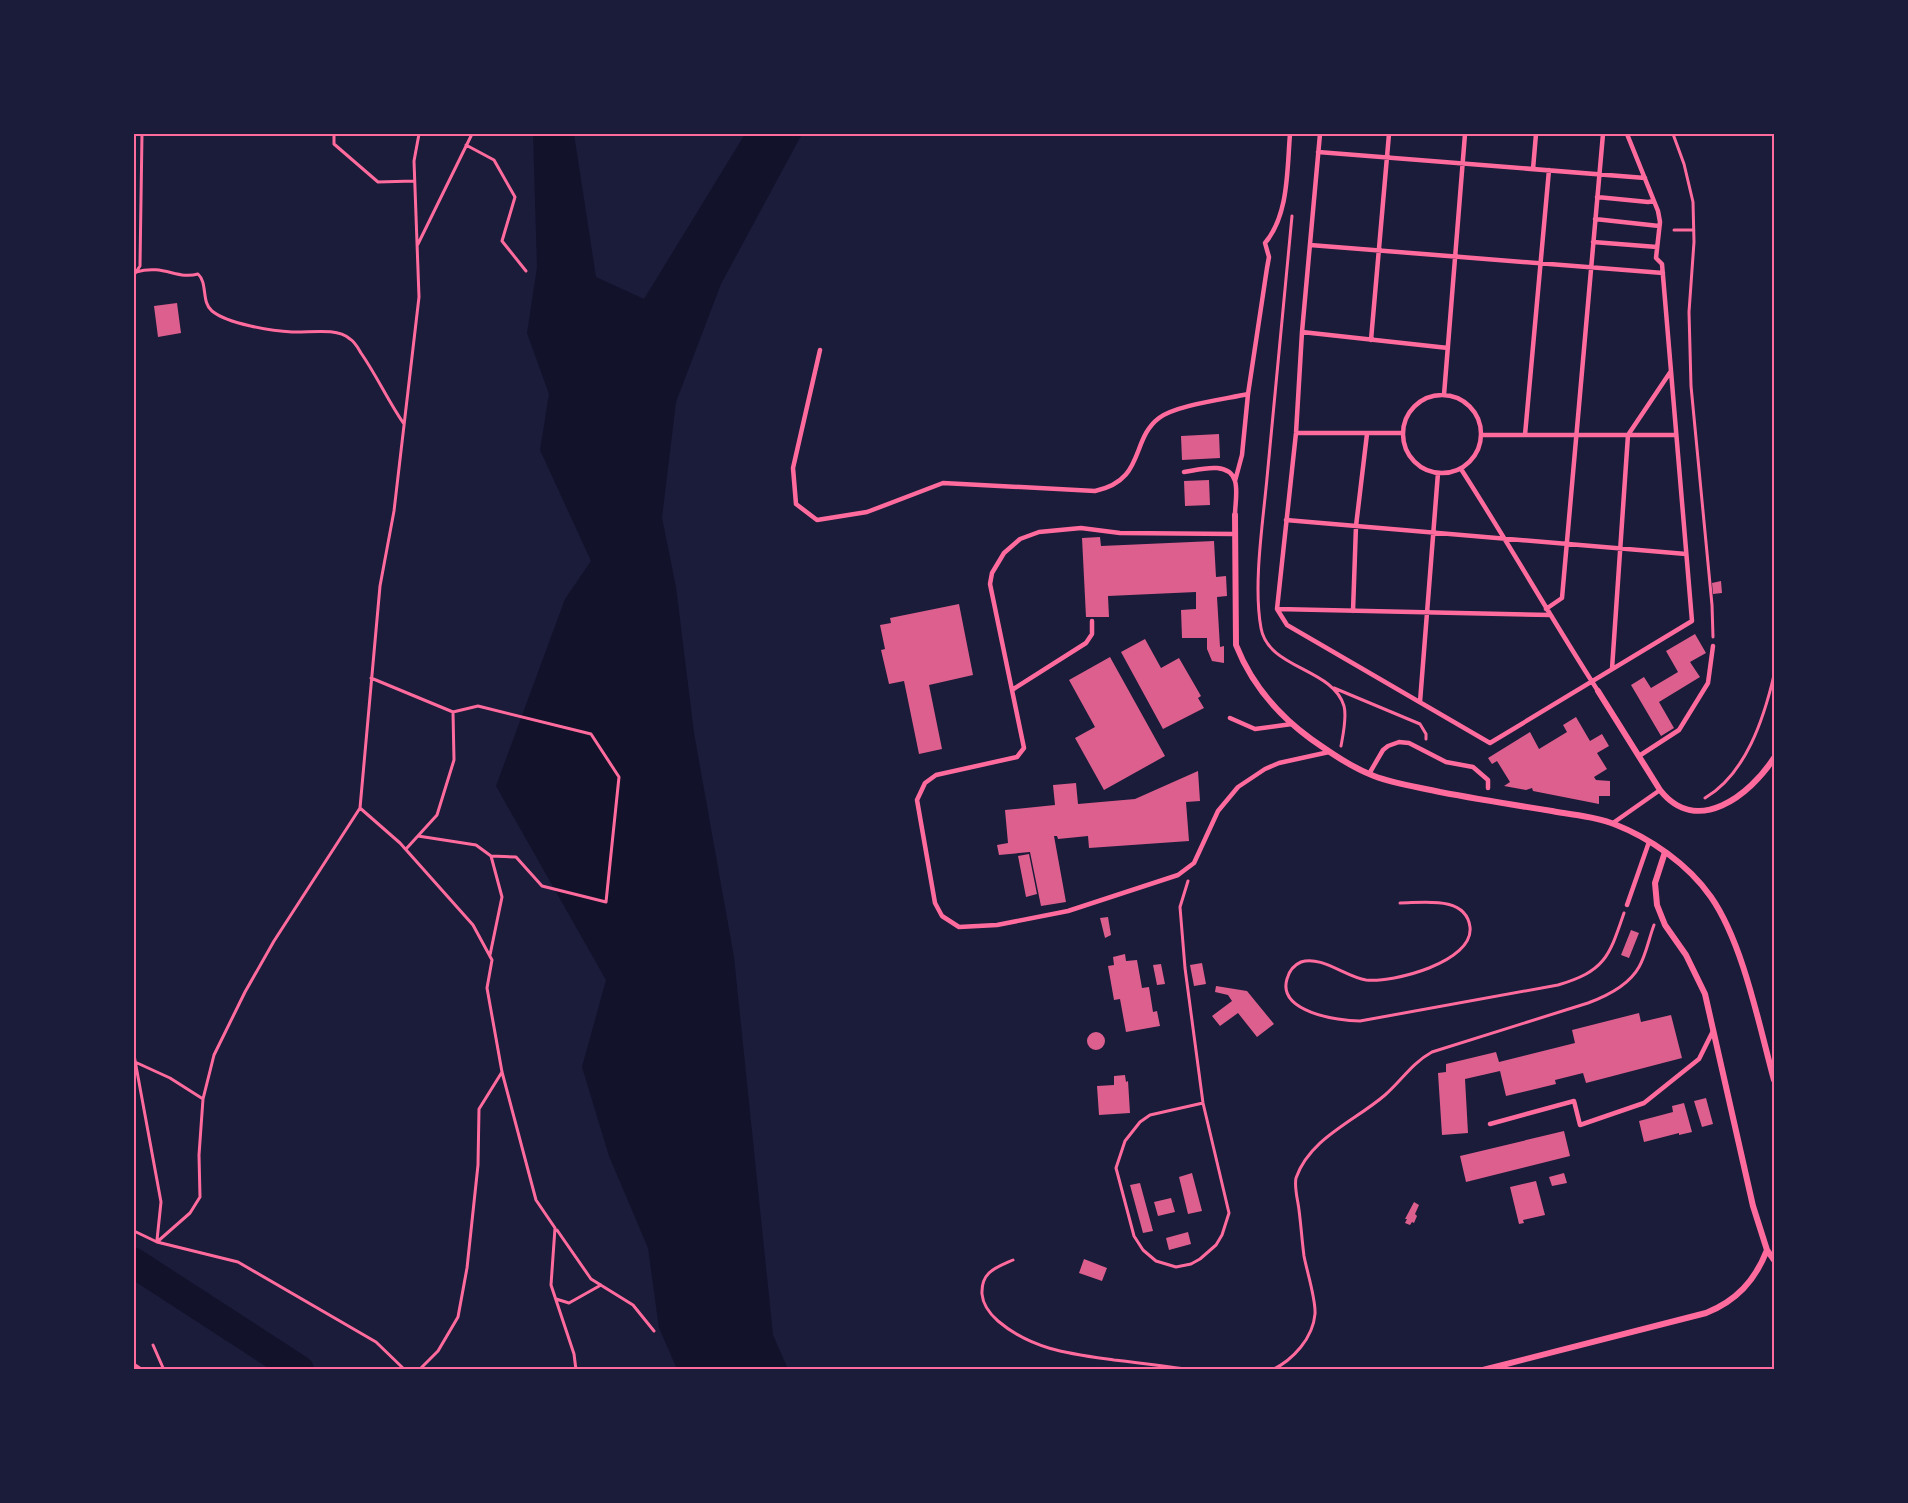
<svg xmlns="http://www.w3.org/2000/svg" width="1908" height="1503" font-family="'Exo 2',sans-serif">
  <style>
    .water { fill: #12122b }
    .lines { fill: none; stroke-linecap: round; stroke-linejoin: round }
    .river { stroke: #12122b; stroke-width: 30 }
    .building { fill: #dd5f8e }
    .path { stroke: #ff6b9d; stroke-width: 3 }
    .service { stroke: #ff6b9d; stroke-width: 4.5 }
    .minor { stroke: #ff6b9d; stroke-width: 6 }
    .neatline { fill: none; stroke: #ff6b9d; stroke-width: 2 }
  </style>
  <rect width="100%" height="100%" fill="#1b1b3a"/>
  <path class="water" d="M 533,134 L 574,134 L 596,277 L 644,299 L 745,134 L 802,134 L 721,284 L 676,402 L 662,518 L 676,587 L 694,733 L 734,957 L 773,1335 L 788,1369 L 677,1369 L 659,1328 L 648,1248 L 609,1156 L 582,1067 L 606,980 L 496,786 L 565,599 L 591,561 L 540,450 L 549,394 L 527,333 L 537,267 Z"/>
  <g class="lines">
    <path class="river" d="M 134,1263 L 299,1370"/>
  </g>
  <path class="building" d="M 177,303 L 181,333 L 158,337 L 154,306 Z
    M 1219,434 L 1220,458 L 1182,460 L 1181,436 Z
    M 1209,480 L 1210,505 L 1185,506 L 1184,481 Z
    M 1100,537 L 1101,546 L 1214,541 L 1216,577 L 1226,576 L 1227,596 L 1217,597 L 1220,647 L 1224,646 L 1224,663 L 1212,661 L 1207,649 L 1207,638 L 1182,638 L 1181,610 L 1196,609 L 1196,592 L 1108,596 L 1109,617 L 1086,617 L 1082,538 Z
    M 1721,581 L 1722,593 L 1713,594 L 1712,583 Z
    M 959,604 L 973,675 L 929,685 L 942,749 L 919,754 L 904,681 L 889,684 L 881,650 L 885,649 L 880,625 L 891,623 L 890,618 Z
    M 1695,634 L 1706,653 L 1690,662 L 1700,677 L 1659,702 L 1674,728 L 1661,736 L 1631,685 L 1644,677 L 1651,688 L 1678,672 L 1666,651 Z
    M 1145,639 L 1161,668 L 1179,658 L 1201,696 L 1198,698 L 1204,708 L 1163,729 L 1121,652 Z
    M 1110,657 L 1165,756 L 1104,790 L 1075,738 L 1095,727 L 1069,680 Z
    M 1576,717 L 1590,741 L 1602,734 L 1609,746 L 1597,753 L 1607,769 L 1594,777 L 1596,780 L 1610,781 L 1610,796 L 1599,796 L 1599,804 L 1533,791 L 1532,788 L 1526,790 L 1504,786 L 1510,782 L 1497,761 L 1492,764 L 1488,758 L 1530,732 L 1539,749 L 1567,732 L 1563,725 Z
    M 1198,771 L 1200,801 L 1186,802 L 1189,841 L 1089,848 L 1088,836 L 1058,839 L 1057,836 L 1054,836 L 1066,902 L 1041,906 L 1030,852 L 999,855 L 997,845 L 1008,843 L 1005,810 L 1055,805 L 1053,785 L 1076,783 L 1078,804 L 1135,799 Z
    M 1029,854 L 1037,894 L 1026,897 L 1018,856 Z
    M 1108,917 L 1111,935 L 1105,938 L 1100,918 Z
    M 1631,930 L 1639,933 L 1629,958 L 1621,955 Z
    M 1125,954 L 1126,961 L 1137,960 L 1142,988 L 1149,987 L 1153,1012 L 1157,1011 L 1160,1026 L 1126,1032 L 1120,999 L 1114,1000 L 1108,966 L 1114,965 L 1113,957 Z
    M 1202,963 L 1206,984 L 1194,986 L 1190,965 Z
    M 1161,964 L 1165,984 L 1157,985 L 1153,965 Z
    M 1216,986 L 1247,991 L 1274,1024 L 1257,1037 L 1238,1013 L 1220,1026 L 1212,1016 L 1232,1001 L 1228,995 L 1215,992 Z
    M 1639,1013 L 1641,1022 L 1671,1015 L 1682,1058 L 1586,1083 L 1583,1073 L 1555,1080 L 1556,1084 L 1506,1096 L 1500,1071 L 1465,1079 L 1468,1133 L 1442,1135 L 1438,1073 L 1446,1072 L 1446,1064 L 1496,1052 L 1499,1062 L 1575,1043 L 1572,1030 Z
    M1087 1041a9 9 0 1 1 18 0a9 9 0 1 1-18 0Z
    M 1125,1075 L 1126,1082 L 1128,1081 L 1130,1113 L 1099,1115 L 1097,1086 L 1114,1085 L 1114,1076 Z
    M 1706,1098 L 1713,1124 L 1702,1127 L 1694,1101 Z
    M 1684,1103 L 1692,1132 L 1679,1135 L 1679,1133 L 1644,1142 L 1639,1121 L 1673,1112 L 1672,1106 Z
    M 1564,1131 L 1570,1156 L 1466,1182 L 1460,1156 Z
    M 1192,1173 L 1202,1211 L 1188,1214 L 1179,1177 Z
    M 1564,1173 L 1567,1183 L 1552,1186 L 1549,1177 Z
    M 1536,1181 L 1545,1215 L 1523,1220 L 1524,1223 L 1519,1224 L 1510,1187 Z
    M 1140,1183 L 1153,1231 L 1143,1233 L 1130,1185 Z
    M 1171,1198 L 1175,1212 L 1158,1216 L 1154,1202 Z
    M 1414,1202 L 1419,1205 L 1415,1214 L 1417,1216 L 1414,1223 L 1412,1222 L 1410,1225 L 1405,1223 L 1407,1219 L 1405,1219 Z
    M 1188,1232 L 1191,1244 L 1169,1250 L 1166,1238 Z
    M 1084,1259 L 1107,1268 L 1102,1281 L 1079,1273 Z"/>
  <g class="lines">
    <path class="path" d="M 334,134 L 334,144 L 378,182 L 414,181
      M 419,134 L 414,161 L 419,297 L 394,511 L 380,586 L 360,808 L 400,843 L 473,925 L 492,960 L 487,988 L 502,1072 L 536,1200 L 555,1228 L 551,1285 L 574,1354 L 576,1370
      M 1673,134 L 1684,164 L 1693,202 L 1694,242 L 1689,312 L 1691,386 L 1712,605 L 1713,637
      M 466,145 L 494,160 L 515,197 L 502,241 L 526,271
      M 1292,216 C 1284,303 1275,391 1267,478 C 1263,522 1253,585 1261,628 C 1268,669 1333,668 1344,706 C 1347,717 1343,735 1341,746
      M 1674,230 L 1694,230
      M 418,244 L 472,134
      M 136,272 C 164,264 177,280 198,274 C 208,283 201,302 212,311 C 228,324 272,331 292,332 C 309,333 336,327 350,339 C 355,342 358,348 361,353 C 377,376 388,401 404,424
      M 134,275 L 140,266 L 142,134
      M 371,678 L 453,712 L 478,706 L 591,734 L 619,777 L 606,902 L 542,886 L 516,857 L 491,856 L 502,897 L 490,955
      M 1334,688 L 1420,724 L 1426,734 L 1426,739
      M 1705,798 C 1746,774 1764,718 1774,675
      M 418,836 L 476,845 L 491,856
      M 406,849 L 437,815 L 454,760 L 453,712
      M 1188,881 L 1180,907 L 1185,968 L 1203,1103 L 1229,1213 L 1222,1235 L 1216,1245 L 1200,1259 L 1191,1264 L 1176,1267 L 1156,1261 L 1143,1250 L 1134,1236 L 1116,1168 L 1125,1141 L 1140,1122 L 1150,1115 L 1203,1103
      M 1400,903 C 1422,903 1466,895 1470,927 C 1474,962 1393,983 1366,980 C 1346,977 1321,955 1301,962 C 1294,965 1289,971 1287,979 C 1277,1012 1338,1021 1360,1021 L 1558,985 C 1605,971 1609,957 1624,913
      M 134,1055 L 161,1202 L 157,1240
      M 135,1062 L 170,1078 L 203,1099
      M 557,1230 L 591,1279 L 633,1305 L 654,1331
      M 134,1231 L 157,1242 L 238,1262 L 376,1342 L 405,1370
      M 157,1242 L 190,1213 L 200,1197 L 199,1155 L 203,1099 L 214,1055 L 245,992 L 274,941 L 360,808
      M 1013,1260 C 995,1268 981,1272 982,1294 C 983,1306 990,1314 998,1321 C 1032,1350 1071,1354 1114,1360 C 1140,1363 1165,1366 1191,1370
      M 556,1299 L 569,1303 L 601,1285
      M 153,1345 L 164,1370
      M 419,1370 L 438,1351 L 458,1317 L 467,1268 L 478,1165 L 479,1109 L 502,1072
      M 1272,1370 C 1293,1360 1313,1338 1315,1314 C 1316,1299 1307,1272 1304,1256 C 1302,1241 1301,1225 1299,1210 C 1298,1201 1294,1187 1296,1178 C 1310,1138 1355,1121 1385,1095 C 1402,1080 1412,1063 1432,1052 L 1588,1003 C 1607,996 1629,985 1639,967 C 1646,955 1649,938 1654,925"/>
    <path class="service" d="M 1320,134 L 1302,332 L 1296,433 L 1277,609 L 1287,625 L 1490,743 L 1692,621 L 1662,264 L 1656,258 L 1660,222 L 1658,211 L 1627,134
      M 1318,152 L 1645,178
      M 1533,169 L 1536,134
      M 1597,197 L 1648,202 L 1654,201
      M 1595,219 L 1659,226
      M 1593,242 L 1657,247
      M 1310,245 L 1663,273
      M 1302,332 L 1448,348
      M 1371,340 L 1389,134
      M 820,350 L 793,468 L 796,504 L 817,520 L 867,512 L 943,483 L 1095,491 C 1146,480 1130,440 1159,418 C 1176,405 1226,399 1248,394
      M1403 434a39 39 0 1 1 78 0a39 39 0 1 1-78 0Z
      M 1444,395 L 1465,134
      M 1296,433 L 1402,433
      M 1481,435 L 1676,435
      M 1525,435 L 1549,170
      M 1461,469 C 1508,542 1551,618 1598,691
      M 1184,472 C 1198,470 1229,460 1235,481 C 1238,491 1235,505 1235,515
      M 1235,481 L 1242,455 L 1248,394 L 1267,268 L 1269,257 L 1265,243 C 1289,215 1287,169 1290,134
      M 1286,520 L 1686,554
      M 1235,534 L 1120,533 L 1081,528 L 1039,532 L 1020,539 L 1004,553 L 992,573 L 990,584 L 1024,748 L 1017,757 L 936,775 L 925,783 L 917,800 L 935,903 L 942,916 L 959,927 L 997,925 L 1068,911 L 1178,875 L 1194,863 L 1218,811 L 1238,787 L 1265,769 L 1279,763 L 1329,752
      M 1277,609 L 1550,615
      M 1546,609 L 1562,598 L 1603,134
      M 1353,611 L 1356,526 L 1367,434
      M 1612,669 L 1628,435 L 1671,371
      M 1012,690 L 1086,643 L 1092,634 L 1092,621
      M 1420,702 L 1438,473
      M 1230,718 L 1255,729 L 1292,724
      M 1639,756 L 1679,730 L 1708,683 L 1713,646
      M 1369,774 L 1383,750 L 1388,746 L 1399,742 L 1409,743 L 1446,762 L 1473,767 L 1488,780 L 1488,788
      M 1613,823 L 1660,790
      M 1627,905 L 1649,842
      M 1490,1124 L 1574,1101 L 1580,1125 L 1644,1103 L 1699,1059 L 1713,1031"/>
    <path class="minor" d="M 1235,515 L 1236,645 C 1251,683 1278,715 1311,739 C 1331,753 1351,767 1374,776 C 1395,784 1418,787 1440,792 C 1477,799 1514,805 1552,811 C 1572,815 1595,816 1614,824 C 1650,838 1688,864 1711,897 C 1743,943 1759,1025 1774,1080
      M 1598,691 L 1660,790 C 1697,837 1750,795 1774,758
      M 1665,852 L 1655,883 L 1657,905 L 1665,925 L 1686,955 L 1705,994 L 1753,1206 L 1767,1250 L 1774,1260
      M 134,1366 L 140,1370
      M 1483,1370 L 1706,1313 C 1736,1301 1755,1281 1767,1250"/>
  </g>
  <rect width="1908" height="1503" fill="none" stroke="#1b1b3a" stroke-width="270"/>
  <rect x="135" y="135" width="1638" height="1233" class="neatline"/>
</svg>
